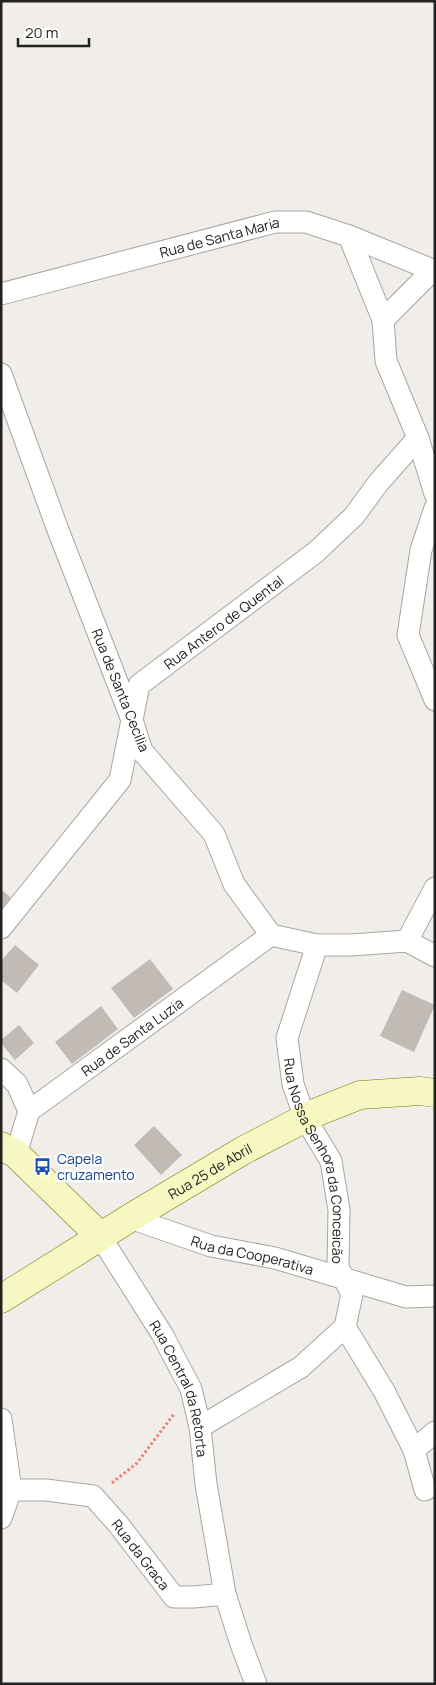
<svg xmlns="http://www.w3.org/2000/svg" width="436" height="1685" font-family="Manrope,sans-serif">
  <style>
    .building { fill: #c2bab5 }
    .lines { fill: none; stroke-linecap: round; stroke-linejoin: round }
    .street-casing { stroke: #a6a6a6; stroke-width: 23 }
    .secondary-casing { stroke: #71770a; stroke-width: 29 }
    .path { stroke: #f47d77; stroke-width: 3; stroke-dasharray: 2.5 2.5; stroke-linecap: butt }
    .street { stroke: #fff; stroke-width: 21 }
    .secondary { stroke: #f7f8c1; stroke-width: 28 }
    .labels { text-anchor: middle; dominant-baseline: central; stroke-width: 5; stroke-linejoin: round; paint-order: stroke }
    .street-label { font-size: 14px; fill: #222; stroke: #fff }
    .transit-label { font-size: 14px; fill: #164399; stroke: #fff; text-anchor: start }
  </style>
  <rect width="100%" height="100%" fill="#f1eee9"/>
  <path class="building" d="M 1,889 L 11,898 L 1,910 Z
    M 15,945 L 39,965 L 17,993 L 1,980 L 1,961 Z
    M 150,959 L 173,989 L 134,1018 L 111,988 Z
    M 402,990 L 435,1005 L 414,1052 L 380,1036 Z
    M 101,1006 L 118,1029 L 72,1064 L 55,1042 Z
    M 19,1025 L 34,1043 L 15,1060 L 1,1043 L 1,1040 Z
    M 154,1126 L 182,1155 L 161,1175 L 134,1145 Z"/>
  <g class="lines">
    <defs>
      <g id="street">
        <path d="M 349,236 L 383,320"/>
        <path d="M 432,271 L 383,320 L 386,361 L 418,438 L 435,494"/>
        <path id="s1" d="M 1,294 L 275,222 L 306,222 L 349,236 L 435,271"/>
        <path d="M 1,374 L 58,530 L 132,720 L 142,751 L 214,834 L 234,884 L 271,935 L 317,945 L 351,945 L 407,941"/>
        <path d="M 435,508 L 421,550 L 408,635 L 435,700"/>
        <path id="s2" d="M 1,928 L 120,780 L 139,685 L 316,552 L 354,516 L 379,482 L 418,438"/>
        <path d="M 407,941 L 435,888"/>
        <path d="M 407,941 L 435,956"/>
        <path id="s3" d="M 317,945 L 287,1038 L 293,1084 L 305,1118 L 331,1161 L 339,1210 L 338,1267 L 352,1294 L 345,1327 L 384,1391 L 414,1450 L 425,1490"/>
        <path d="M 1,1069 L 17,1084 L 29,1111"/>
        <path id="s4" d="M 16,1154 L 29,1111 L 271,935"/>
        <path id="s5" d="M 130,1218 L 211,1246 L 275,1258 L 406,1297 L 435,1296"/>
        <path id="s6" d="M 100,1236 L 162,1334 L 191,1389 L 200,1427 L 206,1484 L 225,1594 L 241,1644 L 256,1684"/>
        <path d="M 1,1419 L 11,1490 L 1,1518"/>
        <path d="M 200,1427 L 301,1367 L 345,1327"/>
        <path d="M 414,1450 L 435,1432"/>
        <path id="s7" d="M 11,1490 L 46,1490 L 93,1496 L 118,1524 L 174,1597 L 194,1597 L 225,1594"/>
      </g>
      <g id="secondary">
        <path d="M 1,1146 L 16,1154 L 100,1236"/>
        <path id="s8" d="M 1,1299 L 130,1218 L 244,1150 L 317,1112 L 360,1095 L 420,1091 L 435,1093"/>
      </g>
    </defs>
    <use href="#street" class="street-casing"/>
    <use href="#secondary" class="secondary-casing"/>
    <path class="path" d="M 112,1483 L 137,1463 L 174,1414"/>
    <use href="#street" class="street"/>
    <use href="#secondary" class="secondary"/>
  </g>
  <defs>
    <symbol id="bus-bare" viewBox="-9 -9 18 18"><path d="M-5-6H5V4H4V6H2V4H-2V6H-4V4H-5ZM-3.5-4V0h7V-4ZM-3.5 1.2v1.5H-2V1.2ZM2 1.2v1.5H3.5V1.2Z" fill="#1a4fb4" stroke="#fff" stroke-width="2.5" paint-order="stroke"/></symbol>
  </defs>
  <g fill-rule="evenodd">
    <use href="#bus-bare" x="30" y="1154" width="25" height="25"/>
  </g>
  <g class="labels">
    <g class="street-label">
      <text stroke="none"><textPath href="#s1" startOffset="226">Rua de Santa Maria</textPath></text>
      <text stroke="none"><textPath href="#s2" startOffset="392">Rua Antero de Quental</textPath></text>
      <text transform="translate(121 690) rotate(68)">Rua de Santa Cecilia</text>
      <text stroke="none"><textPath href="#s4" startOffset="172">Rua de Santa Luzia</textPath></text>
      <text stroke="none"><textPath href="#s3" startOffset="226">Rua Nossa Senhora da Conceicão</textPath></text>
      <text stroke="none"><textPath href="#s8" startOffset="245">Rua 25 de Abril</textPath></text>
      <text stroke="none"><textPath href="#s5" startOffset="128">Rua da Cooperativa</textPath></text>
      <text stroke="none"><textPath href="#s6" startOffset="174">Rua Central da Retorta</textPath></text>
      <text stroke="none"><textPath href="#s7" startOffset="158">Rua da Graca</textPath></text>
    </g>
    <g class="transit-label">
      <text x="57" y="1158">Capela<tspan x="57" dy="16">cruzamento</tspan></text>
    </g>
  </g>
  <rect width="436" height="1685" fill="none" stroke="#222222" stroke-width="5"/>
  <path d="M18 38v8h71v-8" fill="none" stroke="#222222" stroke-width="2.5"/>
  <text x="25" y="38" font-size="15" fill="#222222" stroke="#ffffff" stroke-width="4" paint-order="stroke">20 m</text>
</svg>
